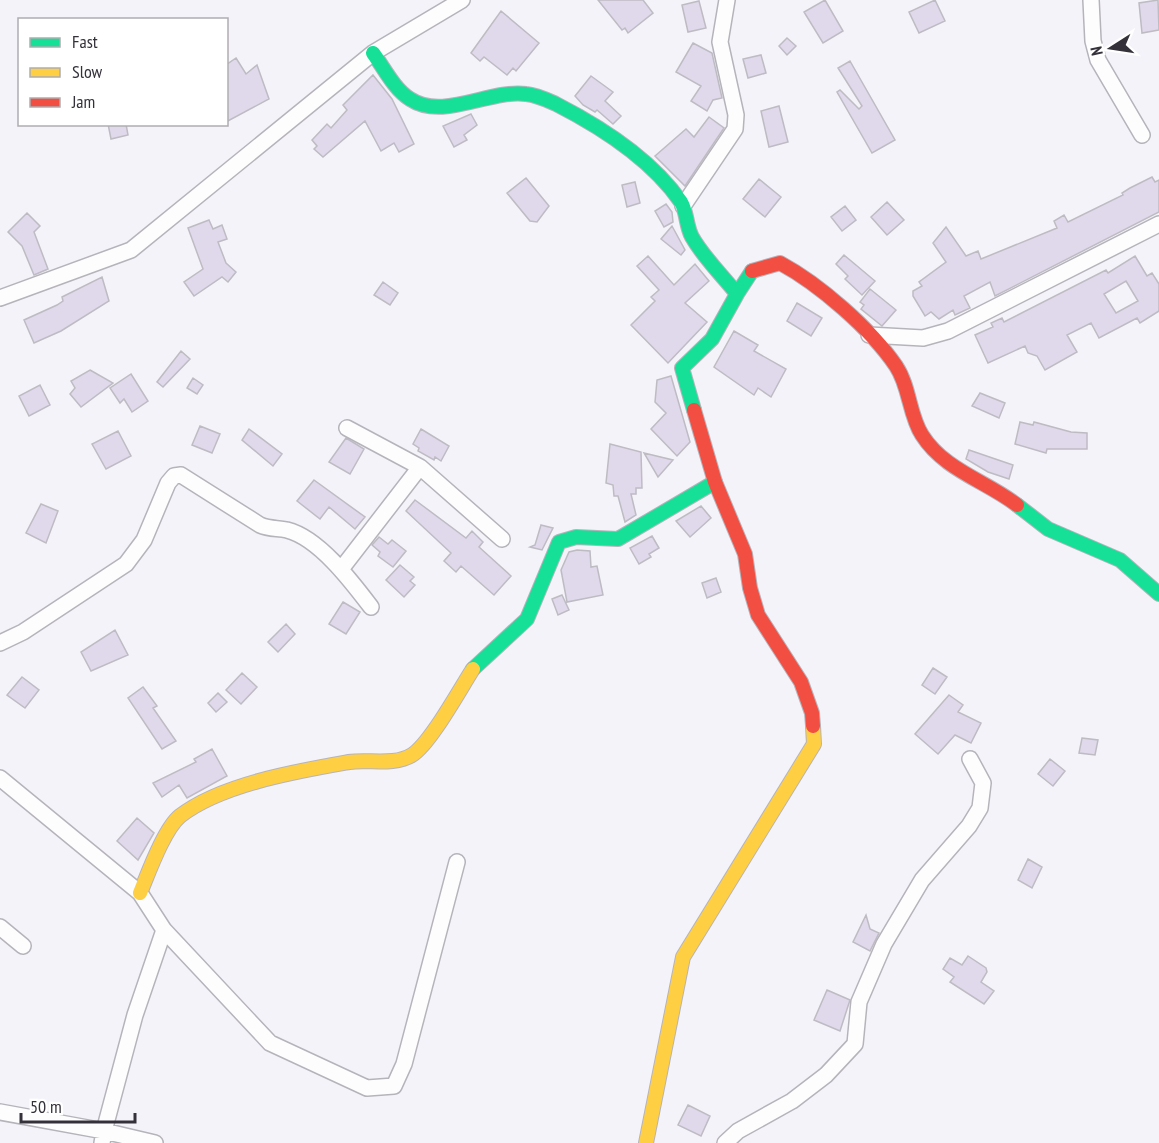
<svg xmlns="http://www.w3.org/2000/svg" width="1159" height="1143" font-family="'PT Sans Narrow',sans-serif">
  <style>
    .building { fill: #e0d8eb; stroke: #bebbc3; stroke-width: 1.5; fill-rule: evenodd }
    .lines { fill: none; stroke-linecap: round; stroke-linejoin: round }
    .street-casing { stroke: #b6b4bb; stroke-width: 18 }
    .fast-casing { stroke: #b6b4bb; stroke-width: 16 }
    .slow-casing { stroke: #b6b4bb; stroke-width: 16 }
    .jam-casing { stroke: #b6b4bb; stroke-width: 16 }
    .street { stroke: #fefdfe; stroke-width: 15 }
    .fast { stroke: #16e098; stroke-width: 14 }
    .slow { stroke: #ffcf43; stroke-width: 14 }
    .jam { stroke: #f24e42; stroke-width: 14 }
  </style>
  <rect width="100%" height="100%" fill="#f5f3fa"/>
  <path class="building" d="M 598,0 L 643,0 L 653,13 L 628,33 L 625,28 L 622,30 Z
    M 825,0 L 843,31 L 823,43 L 804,12 Z
    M 935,0 L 945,21 L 919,33 L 909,12 Z
    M 1158,0 L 1159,30 L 1142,33 L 1139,3 Z
    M 699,1 L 706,28 L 688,32 L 682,5 Z
    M 501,11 L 539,43 L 516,71 L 513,68 L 507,75 L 484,57 L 480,61 L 471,53 Z
    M 787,38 L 796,46 L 787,55 L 779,46 Z
    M 693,43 L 712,53 L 722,98 L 713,100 L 707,111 L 691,101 L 701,86 L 676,72 Z
    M 761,55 L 766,73 L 748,78 L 743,59 Z
    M 236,58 L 246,74 L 257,65 L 269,99 L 226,122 L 226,65 Z
    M 850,61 L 895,140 L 872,153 L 837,92 L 840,90 L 859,109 L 862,106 L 838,68 Z
    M 373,75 L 392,99 L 414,144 L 399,152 L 394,143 L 381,151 L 365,121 L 323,157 L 314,149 L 317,146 L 312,140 L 327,124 L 331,128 L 347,110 L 343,105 Z
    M 591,76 L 613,92 L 605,101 L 621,116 L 613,124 L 597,110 L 595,112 L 583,105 L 575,96 Z
    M 779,106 L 788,142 L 769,147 L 761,111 Z
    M 471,114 L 477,125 L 464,135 L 467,140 L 454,147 L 443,126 Z
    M 709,117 L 724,128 L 685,186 L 655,156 L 686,129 L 694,137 Z
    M 108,124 L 126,124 L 128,135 L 111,139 Z
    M 1152,177 L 1155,182 L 1159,180 L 1159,212 L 995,296 L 990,282 L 964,296 L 970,308 L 955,315 L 953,310 L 939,319 L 931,312 L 925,316 L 913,296 L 913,291 L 922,286 L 919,282 L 946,262 L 933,243 L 946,227 L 966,256 L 978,251 L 981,259 L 1057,228 L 1054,221 L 1064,215 L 1068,222 L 1123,195 L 1122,193 L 1130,188 Z
    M 526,178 L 549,206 L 537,222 L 530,221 L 507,193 Z
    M 759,179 L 781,197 L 765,217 L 743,199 Z
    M 635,182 L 640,203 L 627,207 L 622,185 Z
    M 887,202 L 904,220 L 887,235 L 871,217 Z
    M 666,204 L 672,212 L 673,222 L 664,227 L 655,211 Z
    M 845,206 L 856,220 L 842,231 L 831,217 Z
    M 27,213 L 40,226 L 34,232 L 48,269 L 34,275 L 22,246 L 8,232 Z
    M 209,220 L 213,229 L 222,225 L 227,239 L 218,242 L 226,263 L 236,272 L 228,282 L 222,277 L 194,296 L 184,282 L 203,269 L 188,228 Z
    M 672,226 L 685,250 L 681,255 L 661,239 Z
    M 844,255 L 875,281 L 862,295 L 845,279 L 848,276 L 836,264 Z
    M 648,256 L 674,285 L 695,264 L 709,281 L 685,303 L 707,322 L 668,363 L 631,325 L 655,301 L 651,297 L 659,290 L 637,266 Z
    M 1135,256 L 1147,276 L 1152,273 L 1159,284 L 1159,311 L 1140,323 L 1137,318 L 1099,338 L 1091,323 L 1067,335 L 1077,352 L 1045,370 L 1037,356 L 1028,353 L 1025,346 L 988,363 L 975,335 L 993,327 L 991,323 L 1002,318 L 1004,322 L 1106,270 L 1108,273 ZM 1126,281 L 1138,301 L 1116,313 L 1104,294 Z
    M 102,277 L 109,301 L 61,331 L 34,343 L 24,320 L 57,305 L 63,301 L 62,297 Z
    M 383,282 L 398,293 L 390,305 L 374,295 Z
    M 870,289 L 896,310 L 882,326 L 861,309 L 864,305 L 860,302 Z
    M 797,303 L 822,318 L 811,336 L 787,321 Z
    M 734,331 L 758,345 L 754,351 L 786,369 L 771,397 L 758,388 L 754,395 L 714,367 Z
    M 181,351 L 190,359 L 163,387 L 157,382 Z
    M 90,370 L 113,383 L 81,407 L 70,394 L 75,388 L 71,381 Z
    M 131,374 L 148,401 L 132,412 L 124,399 L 120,403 L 110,388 Z
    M 671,376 L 690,442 L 677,456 L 651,429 L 666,413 L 655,402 L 657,380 Z
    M 193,378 L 203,385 L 197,394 L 187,388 Z
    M 40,385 L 50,405 L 29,416 L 19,396 Z
    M 980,393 L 1005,403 L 999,418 L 972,406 Z
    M 1020,422 L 1033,425 L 1034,422 L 1071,432 L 1087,433 L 1087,449 L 1047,449 L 1046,453 L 1015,444 Z
    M 200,426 L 220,434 L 212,453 L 192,445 Z
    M 249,429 L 282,454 L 273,466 L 242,440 Z
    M 421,429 L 449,446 L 441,461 L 435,457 L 434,460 L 418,451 L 419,448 L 413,444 Z
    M 118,431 L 131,456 L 106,469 L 92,444 Z
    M 346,438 L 364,449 L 350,474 L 329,462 Z
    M 610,444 L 641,452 L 642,488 L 636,488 L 636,494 L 631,494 L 636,515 L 625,522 L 618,496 L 614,496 L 613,485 L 606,483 Z
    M 969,450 L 1013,465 L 1009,479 L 988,472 L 966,459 Z
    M 644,453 L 673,460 L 658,477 Z
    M 314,480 L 365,517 L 355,529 L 329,507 L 320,519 L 297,501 Z
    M 415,500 L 466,538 L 472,531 L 483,542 L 479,547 L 511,576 L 494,595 L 461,566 L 456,572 L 444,561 L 451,553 L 406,511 Z
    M 41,504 L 58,511 L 46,543 L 26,533 Z
    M 701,506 L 711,518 L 690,537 L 676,521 Z
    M 541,525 L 553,528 L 542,550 L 530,547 L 535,545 Z
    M 652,536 L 659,548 L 649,554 L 651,557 L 639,564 L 630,548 Z
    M 379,537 L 388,544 L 392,540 L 406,551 L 393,567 L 378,556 L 380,552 L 372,545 Z
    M 577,550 L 590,551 L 591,567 L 597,566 L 603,595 L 567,602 L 561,570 L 569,552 Z
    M 400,565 L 414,577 L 410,581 L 415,585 L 404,597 L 386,580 Z
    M 716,578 L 721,592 L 707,598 L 702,583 Z
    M 562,595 L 569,610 L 558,615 L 552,599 Z
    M 343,602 L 360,612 L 346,634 L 329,624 Z
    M 286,624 L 295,634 L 278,652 L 268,642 Z
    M 115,630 L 128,655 L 91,671 L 81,652 Z
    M 933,668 L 947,677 L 935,694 L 922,685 Z
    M 242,673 L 257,687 L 241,704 L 226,690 Z
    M 22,677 L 39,690 L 25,708 L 7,695 Z
    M 143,687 L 157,706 L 153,708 L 176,741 L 162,749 L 128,698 Z
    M 218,693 L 227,702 L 216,712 L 208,703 Z
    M 949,695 L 963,705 L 958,712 L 981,723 L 971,743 L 955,735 L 938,754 L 915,734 Z
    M 1082,738 L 1098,740 L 1095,755 L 1079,753 Z
    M 212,749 L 227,776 L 187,798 L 179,785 L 162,797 L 153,783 L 196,762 L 194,759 Z
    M 1050,759 L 1065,771 L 1053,786 L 1038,774 Z
    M 137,818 L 154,833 L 138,860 L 117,841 Z
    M 1028,859 L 1042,867 L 1032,888 L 1018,880 Z
    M 866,915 L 870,929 L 879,933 L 870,951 L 853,942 Z
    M 968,956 L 986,968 L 987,972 L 981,982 L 994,991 L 984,1004 L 950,982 L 954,977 L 943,969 L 950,958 L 962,965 Z
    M 827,990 L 850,1000 L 840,1031 L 814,1020 Z
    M 688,1105 L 710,1116 L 701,1136 L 678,1125 Z"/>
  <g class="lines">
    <defs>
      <path id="street" d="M 1091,0 L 1093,41 L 1098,60 L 1142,135
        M 683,206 L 735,129 L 736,115 L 720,42 L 727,0
        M 0,298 L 131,250 L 373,53 L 462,0
        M 869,335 L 923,338 L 948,331 L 1159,224
        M 420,467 L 502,539
        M 342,568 L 420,467 L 347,428
        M 0,643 L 23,632 L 126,564 L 144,540 L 168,483 L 174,476 L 181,475 L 260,525 C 269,529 277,528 287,530 C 319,538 352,582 371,607
        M 0,778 L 140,893 L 164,930 L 135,1015 L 104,1131 L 155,1143
        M 0,927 L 23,946
        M 164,930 L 270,1043 L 367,1088 L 394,1086 L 404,1064 L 457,862
        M 0,1112 L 104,1131 L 102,1143
        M 725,1143 L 738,1131 L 792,1101 L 826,1075 L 855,1044 L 859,1002 L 884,944 L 922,880 L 969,826 L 980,808 L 983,783 L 970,759"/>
      <path id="fast" d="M 373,53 C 384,68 394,89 410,99 C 443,121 490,89 526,94 C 537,95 547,100 556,104 C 601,127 652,160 681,202 C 687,212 686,226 692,237 C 704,258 722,275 737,294 L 752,271
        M 694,410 L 682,368 L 712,339 L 737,294
        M 1017,505 L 1048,529 L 1120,560 L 1159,594
        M 473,669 L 527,619 L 559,542 L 576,537 L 618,539 L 715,482"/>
      <path id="slow" d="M 140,893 C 148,874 164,829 180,816 C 221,784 298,771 349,762 C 368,759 394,766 412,755 C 430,744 460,689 473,669
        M 646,1143 L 683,957 L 814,744 L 813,726"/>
      <path id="jam" d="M 752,271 L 780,263 C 819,284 871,329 896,366 C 910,387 909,415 922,435 C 944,470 986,481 1017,505
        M 694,410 L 715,482 L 745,554 L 750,588 L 758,615 L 801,682 L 812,713 L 813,726"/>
    </defs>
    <use href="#street" class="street-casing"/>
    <use href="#fast" class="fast-casing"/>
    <use href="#slow" class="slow-casing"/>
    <use href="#jam" class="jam-casing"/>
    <use href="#street" class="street"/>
    <use href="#fast" class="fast"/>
    <use href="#slow" class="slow"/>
    <use href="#jam" class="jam"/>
  </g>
  <rect x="18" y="18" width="210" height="108" fill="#ffffff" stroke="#aeadb0" stroke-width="1.5"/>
  <rect x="30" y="38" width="30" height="9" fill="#16e098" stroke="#aeadb0" stroke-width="1.5"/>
  <text x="72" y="48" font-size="18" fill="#34313a">Fast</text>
  <rect x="30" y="68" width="30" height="9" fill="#ffcf43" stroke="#aeadb0" stroke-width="1.5"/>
  <text x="72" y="78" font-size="18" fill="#34313a">Slow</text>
  <rect x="30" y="98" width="30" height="9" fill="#f24e42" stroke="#aeadb0" stroke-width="1.5"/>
  <text x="72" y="108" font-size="18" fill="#34313a">Jam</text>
  <g transform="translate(1111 48) rotate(258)" stroke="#ffffff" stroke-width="4.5" paint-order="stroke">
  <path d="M0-4.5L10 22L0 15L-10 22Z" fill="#34313a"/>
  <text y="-9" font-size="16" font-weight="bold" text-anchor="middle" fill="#34313a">N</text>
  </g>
  <path d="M21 1113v9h114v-9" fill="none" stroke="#34313a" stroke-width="3"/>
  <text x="30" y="1113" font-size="18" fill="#34313a" stroke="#ffffff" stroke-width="4.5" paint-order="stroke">50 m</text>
</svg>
